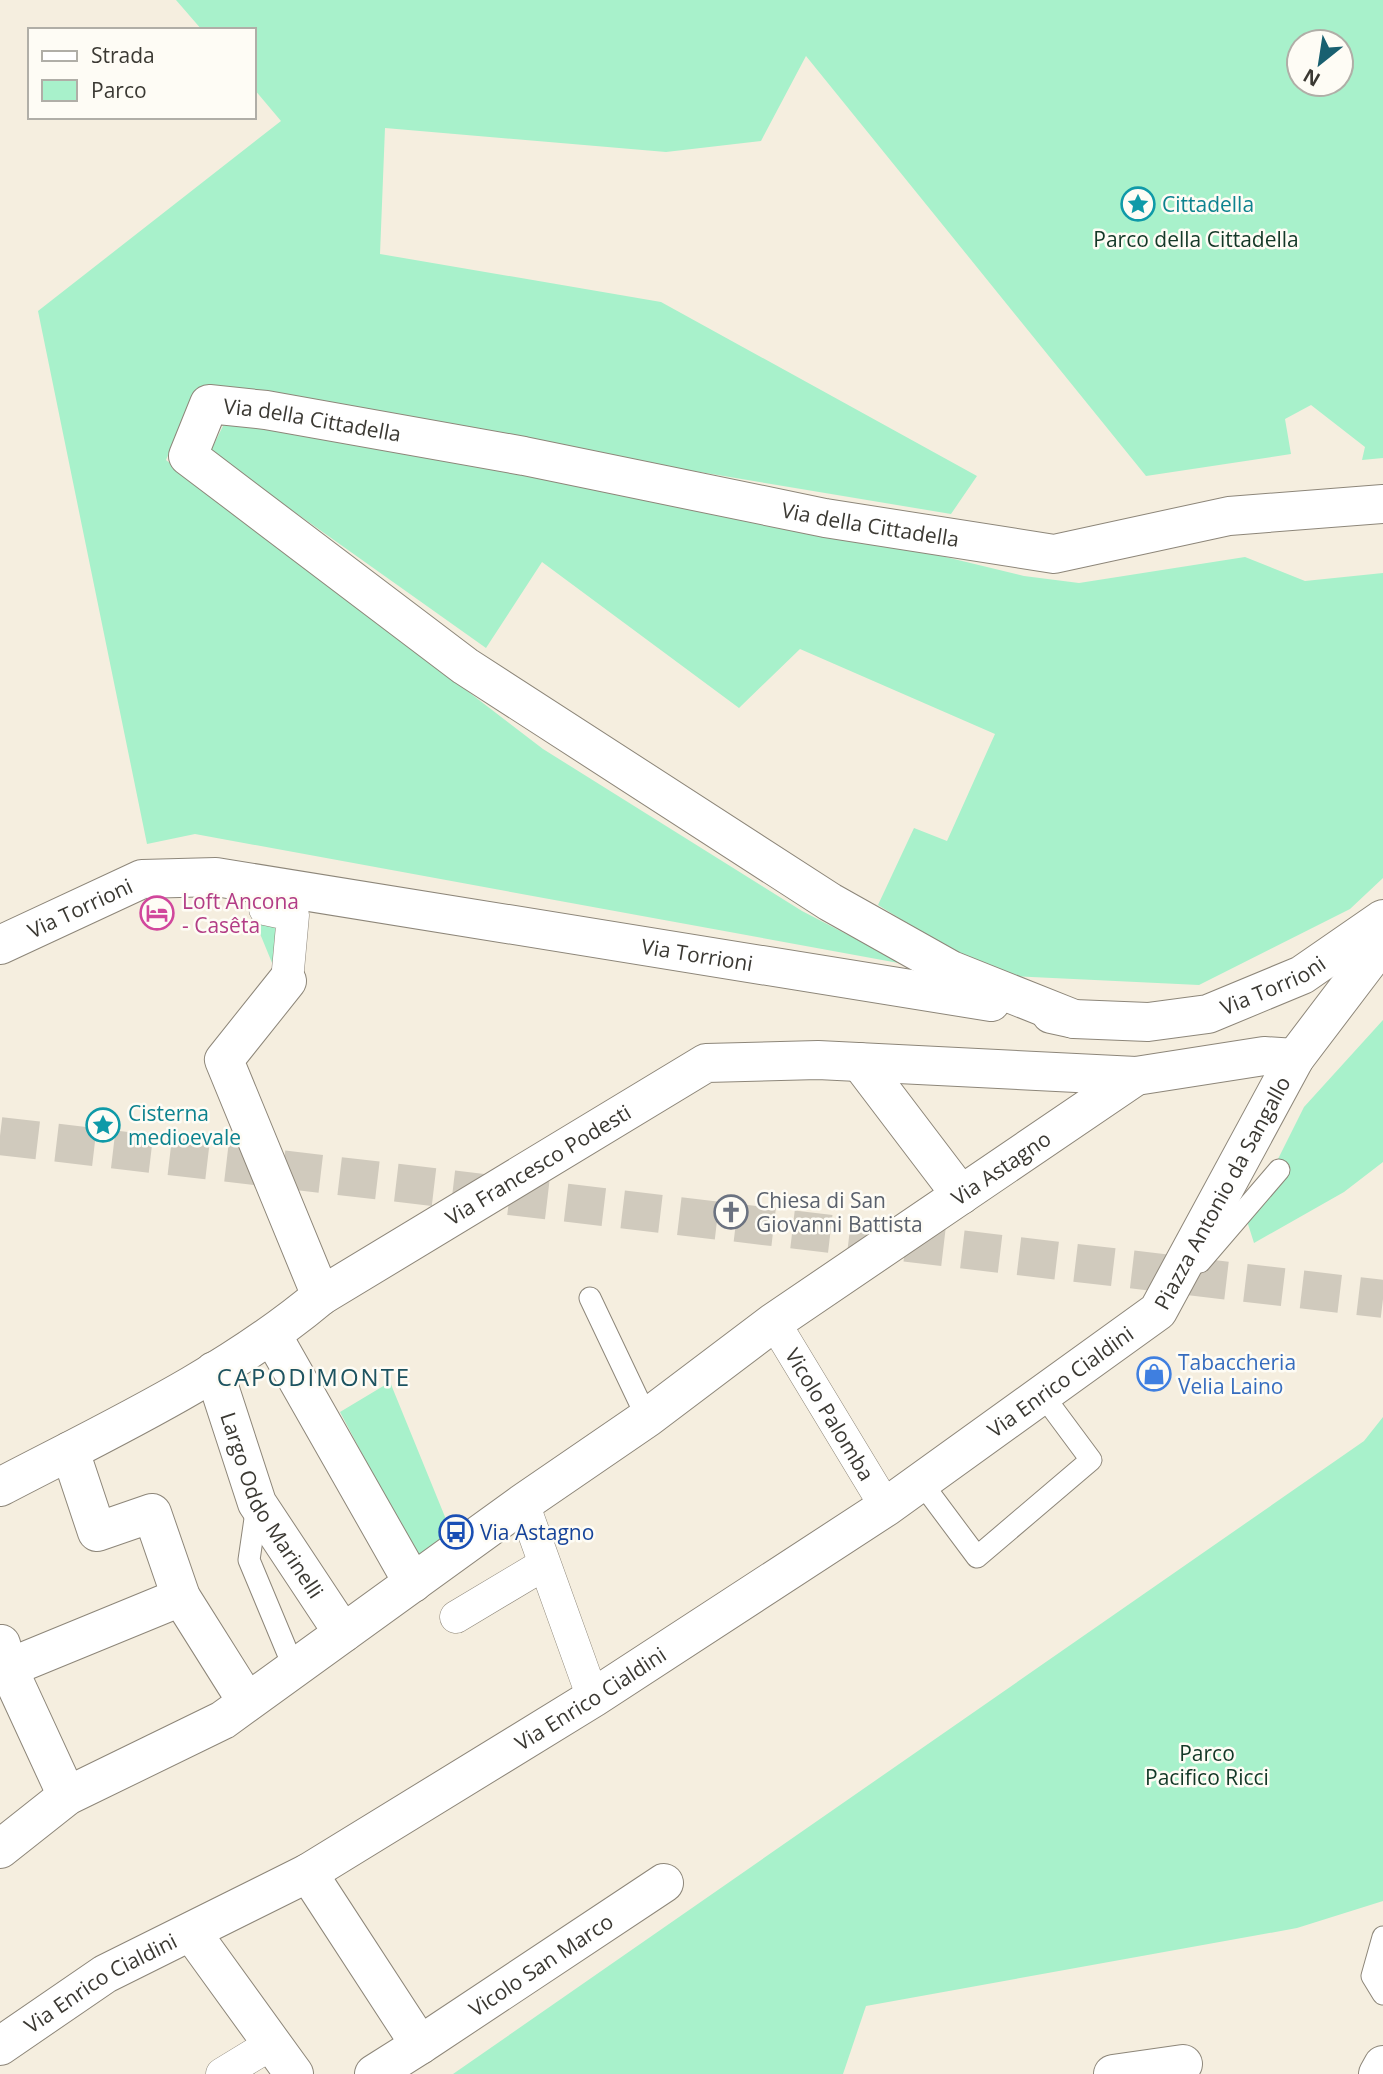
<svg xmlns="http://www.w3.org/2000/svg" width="1383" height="2074" font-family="'Open Sans',sans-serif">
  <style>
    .green { fill: #a8f1cb; fill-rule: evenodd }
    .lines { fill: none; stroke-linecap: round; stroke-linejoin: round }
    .secondary-tunnel { stroke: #d0cabd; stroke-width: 38; stroke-dasharray: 38 19; stroke-linecap: butt }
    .service-casing { stroke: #8d8679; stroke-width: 23 }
    .pedestrian-casing { stroke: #8d8679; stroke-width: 33 }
    .minor-casing { stroke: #8d8679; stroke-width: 40 }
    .service { stroke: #fff; stroke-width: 21 }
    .pedestrian { stroke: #fff; stroke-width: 32 }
    .minor { stroke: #fff; stroke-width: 38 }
    .labels { text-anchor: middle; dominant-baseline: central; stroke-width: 5; stroke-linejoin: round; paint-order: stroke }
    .culture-label { font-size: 21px; fill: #0d838f; stroke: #fefcf5; text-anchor: start }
    .park-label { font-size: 21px; fill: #133827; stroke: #fefcf5 }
    .street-label { font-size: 21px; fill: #3b3933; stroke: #fefcf5 }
    .hotel-label { font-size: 21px; fill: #b23c85; stroke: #fefcf5; text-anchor: start }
    .worship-label { font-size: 21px; fill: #5b616d; stroke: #fefcf5; text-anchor: start }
    .shop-label { font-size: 21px; fill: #366cbe; stroke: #fefcf5; text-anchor: start }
    .transit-label { font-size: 21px; fill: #164399; stroke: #fefcf5; text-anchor: start }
    .quarter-label { font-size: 24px; letter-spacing: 2px; fill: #1d5360; stroke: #fefcf5 }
  </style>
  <rect width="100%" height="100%" fill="#f5eedf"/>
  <path class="green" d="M 176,0 L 1383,0 L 1383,458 L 1362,460 L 1365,447 L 1311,405 L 1285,419 L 1291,454 L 1146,476 L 806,56 L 761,141 L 666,152 L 385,128 L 380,254 L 661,302 L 977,476 L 951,514 L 197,388 L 166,460 L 543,749 L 802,911 L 904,964 L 195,834 L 147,844 L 38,311 L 281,121 L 254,89 L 254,30 L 202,30 ZM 1299,42 L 1341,42 L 1341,84 L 1299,84 Z
    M 226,420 L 867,538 L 1024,576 L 1079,583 L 1245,557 L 1305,581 L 1383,573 L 1383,878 L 1350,909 L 1199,985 L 991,975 L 878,905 L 914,828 L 947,841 L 995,734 L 800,649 L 739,708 L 542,562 L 486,648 L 210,452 Z
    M 252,914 L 284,921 L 277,975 Z
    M 1383,1020 L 1383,1162 L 1344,1192 L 1254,1243 L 1247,1221 L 1304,1107 Z
    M 390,1382 L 452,1534 L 417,1558 L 340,1412 Z
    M 1383,1417 L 1383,1901 L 1297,1928 L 866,2006 L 843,2074 L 453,2074 L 1364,1441 Z"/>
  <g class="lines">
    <path class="secondary-tunnel" d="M 0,1136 L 1383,1299"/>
    <defs>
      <path id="service" d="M 1200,1262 L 1279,1170
        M 590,1298 L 647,1418
        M 921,1482 L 977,1557 L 1091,1460 L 1042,1394
        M 257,1505 L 249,1560 L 294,1668
        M 1383,1937 L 1372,1976 L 1383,1994"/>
      <g id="pedestrian">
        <path d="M 268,886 L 265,909 L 293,915 L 287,981"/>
        <path id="s1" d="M 774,1322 L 886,1507"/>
        <path d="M 523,1503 L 593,1698"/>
        <path d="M 456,1617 L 543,1565"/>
        <path d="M 222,2074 L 273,2043"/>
      </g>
      <g id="minor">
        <path id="s2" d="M 0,945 L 142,879 L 216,877 L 991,1002"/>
        <path d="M 287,981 L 224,1060 L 321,1296"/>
        <path id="s3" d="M 1051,1014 L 1074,1019 L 1148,1022 L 1208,1014 L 1302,975 L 1383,919"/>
        <path id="s4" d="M 1074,1019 L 951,970 L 830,902 L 465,666 L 188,456 L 209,404 L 266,410 L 524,456 L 825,518 L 1054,554 L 1229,516 L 1383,504"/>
        <path d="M 860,1062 L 961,1195"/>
        <path d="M 272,1335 L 413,1583"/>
        <path id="s5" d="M 214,1371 L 257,1503 L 343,1633"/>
        <path d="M 70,1451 L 97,1532 L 152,1513 L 181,1597 L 247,1702"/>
        <path id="s6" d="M 0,1487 C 109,1430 226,1376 321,1296 L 706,1063 L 818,1060 L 1136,1076 L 1264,1056 L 1295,1058"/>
        <path d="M 1,1644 L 8,1668 L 67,1796"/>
        <path d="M 8,1668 L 181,1597"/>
        <path id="s7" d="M 0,1849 L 67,1796 L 223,1720 L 523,1503 L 647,1418 L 774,1322 L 1136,1076"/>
        <path d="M 308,1873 L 420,2045 L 374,2074"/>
        <path d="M 192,1933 L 294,2074"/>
        <path id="s8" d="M 420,2045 L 664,1883"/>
        <path id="s9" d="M 0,2046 L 105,1974 L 308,1873 L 593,1698 L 886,1507 L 1158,1311 L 1295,1058 L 1383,942"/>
        <path d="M 1113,2074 L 1183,2064"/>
        <path d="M 1378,2074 L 1383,2065"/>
      </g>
    </defs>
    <use href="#service" class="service-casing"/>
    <use href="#pedestrian" class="pedestrian-casing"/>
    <use href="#minor" class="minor-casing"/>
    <use href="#service" class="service"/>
    <use href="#pedestrian" class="pedestrian"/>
    <use href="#minor" class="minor"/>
  </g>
  <defs>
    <symbol id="sight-ring" viewBox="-11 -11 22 22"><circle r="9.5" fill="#fefcf5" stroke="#0f9aa8" stroke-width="1.5"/><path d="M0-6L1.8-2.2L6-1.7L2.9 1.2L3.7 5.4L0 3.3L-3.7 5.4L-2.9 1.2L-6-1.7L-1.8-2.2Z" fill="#0f9aa8"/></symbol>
    <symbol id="hotel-ring" viewBox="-11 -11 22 22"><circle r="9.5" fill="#fefcf5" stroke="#d1479c" stroke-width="1.5"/><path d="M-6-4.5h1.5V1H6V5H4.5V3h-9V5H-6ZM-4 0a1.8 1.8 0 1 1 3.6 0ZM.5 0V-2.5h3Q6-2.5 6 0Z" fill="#d1479c"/></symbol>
    <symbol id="church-ring" viewBox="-11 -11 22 22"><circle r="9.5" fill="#fefcf5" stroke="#6b7280" stroke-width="1.5"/><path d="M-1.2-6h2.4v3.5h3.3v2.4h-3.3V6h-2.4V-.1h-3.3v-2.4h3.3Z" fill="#6b7280"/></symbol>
    <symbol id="shop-ring" viewBox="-11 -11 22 22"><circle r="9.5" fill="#fefcf5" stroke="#3f7fe0" stroke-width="1.5"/><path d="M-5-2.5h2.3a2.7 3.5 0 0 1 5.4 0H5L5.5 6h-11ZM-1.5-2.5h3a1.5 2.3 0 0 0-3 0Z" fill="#3f7fe0"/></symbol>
    <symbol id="bus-ring" viewBox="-11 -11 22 22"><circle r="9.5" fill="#fefcf5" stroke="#1a4fb4" stroke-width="1.5"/><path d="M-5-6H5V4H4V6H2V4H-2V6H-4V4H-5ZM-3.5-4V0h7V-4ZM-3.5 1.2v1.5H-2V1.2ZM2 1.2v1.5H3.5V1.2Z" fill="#1a4fb4"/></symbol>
  </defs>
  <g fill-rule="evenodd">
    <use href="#sight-ring" x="1119" y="185" width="38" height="38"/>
    <use href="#hotel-ring" x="138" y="894" width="38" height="38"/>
    <use href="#sight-ring" x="84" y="1106" width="38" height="38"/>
    <use href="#church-ring" x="712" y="1193" width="38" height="38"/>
    <use href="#shop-ring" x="1135" y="1355" width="38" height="38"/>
    <use href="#bus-ring" x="437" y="1513" width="38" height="38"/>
  </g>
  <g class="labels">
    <g class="culture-label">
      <text x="1162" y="204">Cittadella</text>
      <text x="128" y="1113">Cisterna<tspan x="128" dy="24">medioevale</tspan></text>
    </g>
    <g class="park-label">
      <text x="1196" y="239">Parco della Cittadella</text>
      <text x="1207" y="1753">Parco<tspan x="1207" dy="24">Pacifico Ricci</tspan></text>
    </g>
    <g class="street-label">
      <text stroke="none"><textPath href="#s4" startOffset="1214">Via della Cittadella</textPath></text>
      <text stroke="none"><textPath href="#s4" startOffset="1782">Via della Cittadella</textPath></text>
      <text stroke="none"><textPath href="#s2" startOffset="88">Via Torrioni</textPath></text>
      <text stroke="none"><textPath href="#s2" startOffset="718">Via Torrioni</textPath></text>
      <text stroke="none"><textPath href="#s3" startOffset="229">Via Torrioni</textPath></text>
      <text stroke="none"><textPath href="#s6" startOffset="628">Via Francesco Podesti</textPath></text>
      <text stroke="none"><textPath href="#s7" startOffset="1213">Via Astagno</textPath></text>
      <text stroke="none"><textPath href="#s9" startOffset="1508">Piazza Antonio da Sangallo</textPath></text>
      <text stroke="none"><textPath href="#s9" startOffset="1253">Via Enrico Cialdini</textPath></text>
      <text stroke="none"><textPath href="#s1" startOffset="108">Vicolo Palomba</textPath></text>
      <text stroke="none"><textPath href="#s5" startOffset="147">Largo Oddo Marinelli</textPath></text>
      <text stroke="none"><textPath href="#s9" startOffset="686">Via Enrico Cialdini</textPath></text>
      <text stroke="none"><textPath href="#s8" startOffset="145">Vicolo San Marco</textPath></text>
      <text stroke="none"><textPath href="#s9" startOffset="119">Via Enrico Cialdini</textPath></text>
    </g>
    <g class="hotel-label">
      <text x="182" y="901">Loft Ancona<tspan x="182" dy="24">- Casêta</tspan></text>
    </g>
    <g class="worship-label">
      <text x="756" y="1200">Chiesa di San<tspan x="756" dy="24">Giovanni Battista</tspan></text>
    </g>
    <g class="shop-label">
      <text x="1178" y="1362">Tabaccheria<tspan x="1178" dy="24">Velia Laino</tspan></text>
    </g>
    <g class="transit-label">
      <text x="480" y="1532">Via Astagno</text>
    </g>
    <g class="quarter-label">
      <text x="314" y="1376">CAPODIMONTE</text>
    </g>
  </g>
  <rect x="28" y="28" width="228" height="91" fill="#fefcf5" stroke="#b0aea7" stroke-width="2"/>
  <rect x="42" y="51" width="35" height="10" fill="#ffffff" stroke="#b0aea7" stroke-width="2"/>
  <text x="91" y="63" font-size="21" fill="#3b3933">Strada</text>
  <rect x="42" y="80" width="35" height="21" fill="#a8f1cb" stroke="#b0aea7" stroke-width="2"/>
  <text x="91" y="98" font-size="21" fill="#3b3933">Parco</text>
  <g transform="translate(1320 63) rotate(210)"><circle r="33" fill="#fefcf5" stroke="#b0aea7" stroke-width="2"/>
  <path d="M0-5L12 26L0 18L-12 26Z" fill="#196070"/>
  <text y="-10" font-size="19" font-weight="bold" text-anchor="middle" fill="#3b3933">N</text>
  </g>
</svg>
